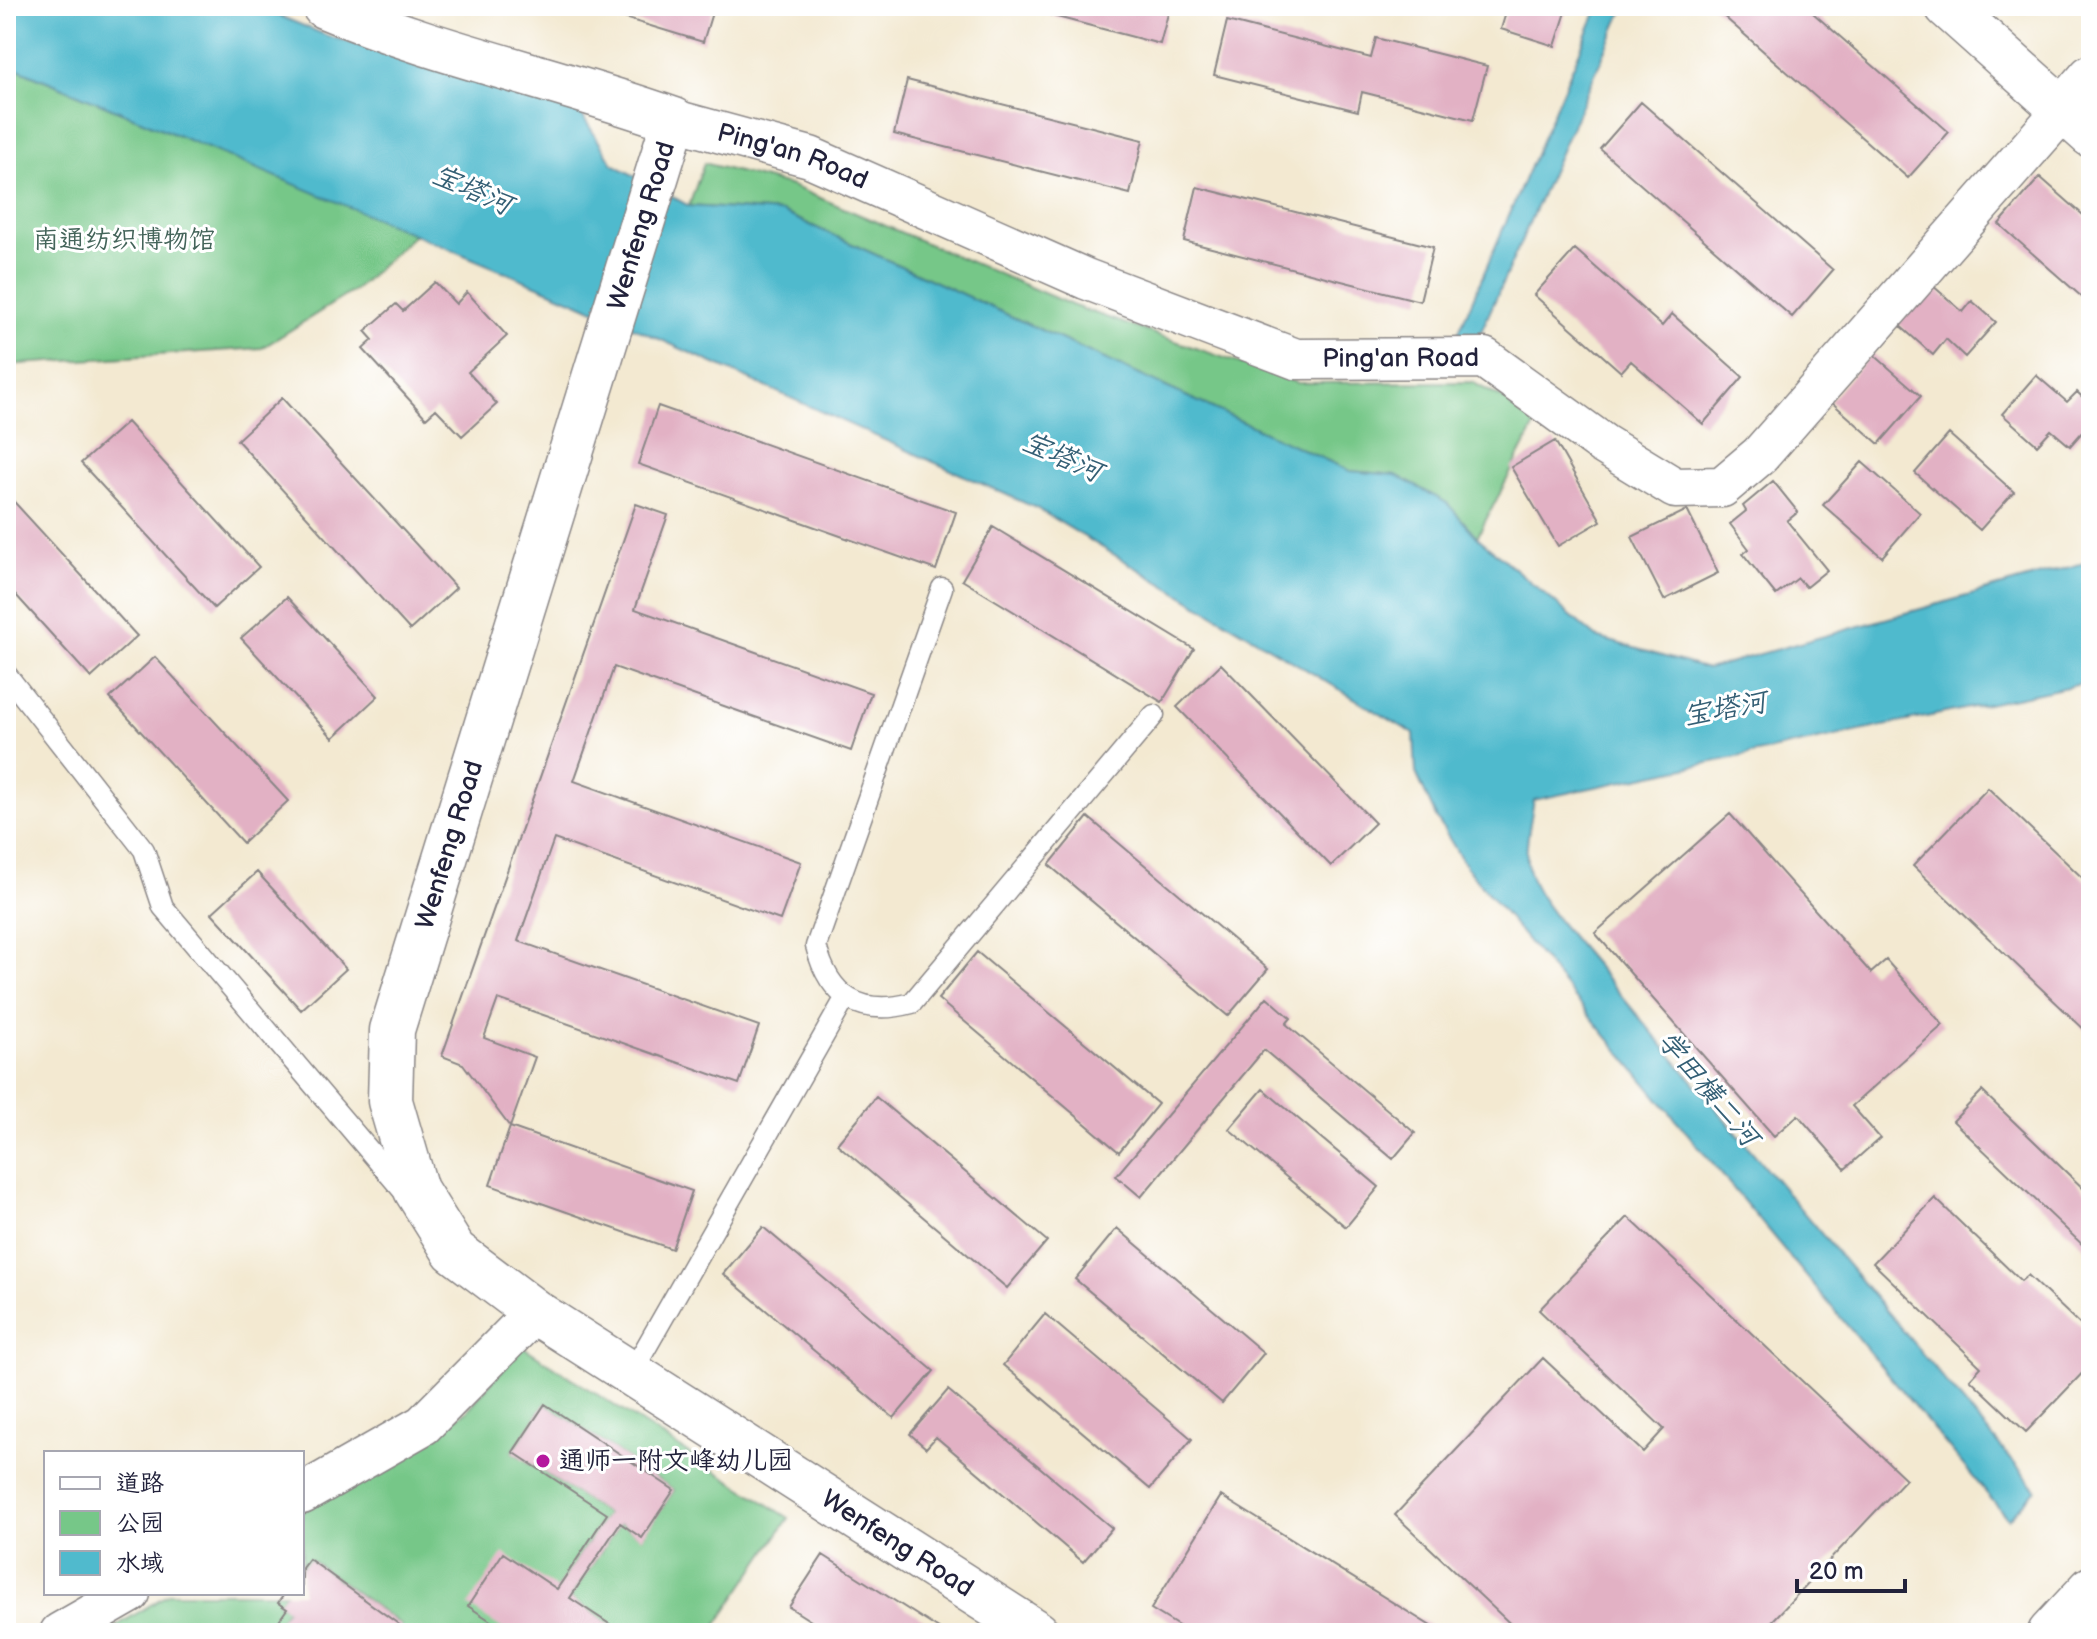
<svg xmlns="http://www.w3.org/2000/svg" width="2097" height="1639" font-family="'Balsamiq Sans','LXGW WenKai TC',sans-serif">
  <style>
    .green { fill: #76c788; stroke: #4c7462; stroke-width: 2 }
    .water { fill: #50bacd; stroke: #396e84; stroke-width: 2 }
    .building { fill: #e2b1c4 }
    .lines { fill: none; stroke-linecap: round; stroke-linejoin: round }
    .service-casing { stroke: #8a8686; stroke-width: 23 }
    .minor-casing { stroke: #8a8686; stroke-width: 43 }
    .tertiary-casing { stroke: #8a8686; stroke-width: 47 }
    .primary-casing { stroke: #8a8686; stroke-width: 47 }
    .service { stroke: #fff; stroke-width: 20 }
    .minor { stroke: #fff; stroke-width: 40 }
    .tertiary { stroke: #fff; stroke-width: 44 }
    .primary { stroke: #fff; stroke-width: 44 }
    .poi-dot { fill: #b5179e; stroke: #fff; stroke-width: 3 }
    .labels { text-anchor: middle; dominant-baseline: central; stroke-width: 6; stroke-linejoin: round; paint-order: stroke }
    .street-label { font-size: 26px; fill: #22223b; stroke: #fff }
    .park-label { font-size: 26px; fill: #44645a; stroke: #fff }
    .poi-label { font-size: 26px; fill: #22223b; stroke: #fff; text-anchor: start }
    .water-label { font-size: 28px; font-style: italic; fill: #345f75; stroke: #fff }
  </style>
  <rect width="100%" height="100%" fill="#fff"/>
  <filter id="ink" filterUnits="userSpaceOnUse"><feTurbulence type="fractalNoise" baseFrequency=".0125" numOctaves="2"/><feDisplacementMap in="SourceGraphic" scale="16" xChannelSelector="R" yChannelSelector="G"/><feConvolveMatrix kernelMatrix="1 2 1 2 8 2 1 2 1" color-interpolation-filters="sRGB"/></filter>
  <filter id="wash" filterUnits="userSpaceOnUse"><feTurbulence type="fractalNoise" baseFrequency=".006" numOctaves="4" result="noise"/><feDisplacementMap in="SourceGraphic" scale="32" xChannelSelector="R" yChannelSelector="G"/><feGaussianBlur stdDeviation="1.8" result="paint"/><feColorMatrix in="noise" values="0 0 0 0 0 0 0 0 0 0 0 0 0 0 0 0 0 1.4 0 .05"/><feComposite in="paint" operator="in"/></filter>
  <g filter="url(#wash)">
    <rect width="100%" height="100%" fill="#f3e9d1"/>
    <path class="green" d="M 6,64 L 416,233 L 356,289 L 262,348 L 6,365 Z
      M 704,163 L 792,186 L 1074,306 L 1297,383 L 1472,382 L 1539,418 L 1477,537 L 1447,503 L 1396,475 L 1350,471 L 782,212 L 689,206 Z
      M 522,1346 L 789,1518 L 711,1633 L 623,1633 L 570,1598 L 620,1523 L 642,1537 L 674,1490 L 545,1404 L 513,1452 L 607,1514 L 557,1589 L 509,1633 L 396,1633 L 401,1625 L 310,1559 L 302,1568 L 302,1512 L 467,1411 Z
      M 170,1593 L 285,1593 L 278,1603 L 287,1609 L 270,1633 L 105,1633 Z"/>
    <path class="water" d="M 6,6 L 256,6 L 328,36 L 488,83 L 555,93 L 582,115 L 613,164 L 689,206 L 782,212 L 1350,471 L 1396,475 L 1447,503 L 1477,537 L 1596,637 L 1707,669 L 2091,561 L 2091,682 L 1534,800 C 1523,864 1519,870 1560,923 L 2036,1489 L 2008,1519 L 1467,868 L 1436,817 L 1416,773 L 1414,734 L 1036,508 L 579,303 L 6,64 Z
      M 1599,6 L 1625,6 L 1477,341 L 1456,338 Z"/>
    <g id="blocks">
      <path class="building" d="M 585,6 L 714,6 L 703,42 Z
        M 1015,6 L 1170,6 L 1160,44 Z
        M 1508,6 L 1568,6 L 1555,46 L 1501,29 Z
        M 1712,6 L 1805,6 L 1949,132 L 1908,178 Z
        M 1227,21 L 1371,58 L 1376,38 L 1487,66 L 1473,120 L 1362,92 L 1358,111 L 1214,75 Z
        M 907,80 L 1143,140 L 1130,194 L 894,134 Z
        M 1641,102 L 1833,270 L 1792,317 L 1600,149 Z
        M 2040,177 L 2091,222 L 2091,305 L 1999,224 Z
        M 1197,187 L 1433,247 L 1420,301 L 1184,241 Z
        M 1575,249 L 1662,326 L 1672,314 L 1743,377 L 1703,424 L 1631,361 L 1621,372 L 1534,295 Z
        M 435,282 L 456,304 L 467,292 L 507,336 L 468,372 L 497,404 L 462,436 L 436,409 L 426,418 L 363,349 L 373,340 L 365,331 L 396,304 L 403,311 Z
        M 1932,285 L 1963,312 L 1972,301 L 1996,322 L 1965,357 L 1946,339 L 1933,355 L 1898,324 Z
        M 1872,353 L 1921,396 L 1879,444 L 1830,401 Z
        M 2036,375 L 2067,402 L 2077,392 L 2091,405 L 2091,422 L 2070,446 L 2051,430 L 2037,445 L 2002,414 Z
        M 282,398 L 456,588 L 410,630 L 237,440 Z
        M 658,406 L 956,512 L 936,570 L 638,464 Z
        M 127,422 L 259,567 L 214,608 L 81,463 Z
        M 1949,434 L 2014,492 L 1980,530 L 1915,473 Z
        M 1555,441 L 1601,521 L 1558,546 L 1511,467 Z
        M 1862,462 L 1920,513 L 1882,557 L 1823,505 Z
        M 1773,481 L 1798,512 L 1787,521 L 1827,570 L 1806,587 L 1798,578 L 1776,595 L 1743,554 L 1749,549 L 1730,524 L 1746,511 L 1743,506 Z
        M 6,493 L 137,636 L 91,678 L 6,584 Z
        M 636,504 L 668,515 L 635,609 L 871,693 L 851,751 L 614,667 L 574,781 L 801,862 L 780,920 L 554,839 L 518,941 L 759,1026 L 739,1084 L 498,999 L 484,1038 L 535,1057 L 510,1127 L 463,1064 L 442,1056 Z
        M 1687,510 L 1718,573 L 1664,600 L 1632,537 Z
        M 993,527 L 1194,649 L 1162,702 L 962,580 Z
        M 287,597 L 378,696 L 333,738 L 241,638 Z
        M 155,657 L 288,801 L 243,843 L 110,698 Z
        M 1221,664 L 1375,823 L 1331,866 L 1177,707 Z
        M 1988,788 L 2091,886 L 2091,1036 L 1913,866 Z
        M 1730,814 L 1871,973 L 1886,960 L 1943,1025 L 1852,1106 L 1880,1138 L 1845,1169 L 1798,1115 L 1774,1136 L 1595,933 Z
        M 1088,817 L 1268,969 L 1228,1016 L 1049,865 Z
        M 257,872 L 346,969 L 301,1010 L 212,913 Z
        M 977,952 L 1158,1104 L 1119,1152 L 938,999 Z
        M 1267,997 L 1291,1018 L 1286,1024 L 1415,1133 L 1393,1159 L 1264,1050 L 1141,1197 L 1116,1176 Z
        M 1263,1089 L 1379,1187 L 1346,1227 L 1229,1129 Z
        M 1982,1091 L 2091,1196 L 2091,1253 L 1953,1121 Z
        M 876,1097 L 1047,1241 L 1007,1288 L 837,1144 Z
        M 510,1127 L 692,1191 L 672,1249 L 490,1185 Z
        M 1935,1198 L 2021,1281 L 2028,1275 L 2091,1335 L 2091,1364 L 2026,1432 L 1970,1379 L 1981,1367 L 1873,1263 Z
        M 1628,1217 L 1906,1479 L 1761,1633 L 1520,1633 L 1395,1515 L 1543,1358 L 1643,1452 L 1664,1429 L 1539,1310 Z
        M 763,1227 L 934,1371 L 894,1418 L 723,1274 Z
        M 1117,1228 L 1264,1353 L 1222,1403 L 1075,1279 Z
        M 1045,1314 L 1192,1439 L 1150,1489 L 1003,1365 Z
        M 948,1390 L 1112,1528 L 1083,1562 L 936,1437 L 926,1448 L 910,1434 Z
        M 545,1404 L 674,1490 L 642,1538 L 620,1523 L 570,1598 L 623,1633 L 509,1633 L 468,1606 L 503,1553 L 557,1589 L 607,1514 L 513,1452 Z
        M 1221,1496 L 1442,1633 L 1190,1633 L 1151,1609 Z
        M 823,1555 L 945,1633 L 830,1633 L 789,1607 Z
        M 309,1559 L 401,1626 L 396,1633 L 319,1633 L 304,1623 L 297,1633 L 270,1633 L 287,1609 L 278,1603 L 285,1593 L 302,1593 L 302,1568 Z"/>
    </g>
  </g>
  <g filter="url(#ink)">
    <use href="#blocks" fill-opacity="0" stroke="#8a8686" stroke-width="2"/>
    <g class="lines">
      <defs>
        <path id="service" d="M 942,588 L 816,946 C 829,997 860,1017 912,1003 L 1154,715
          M 6,674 L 144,850 L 163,907 L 406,1194
          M 631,1374 L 846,997"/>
        <g id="minor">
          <path id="s1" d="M 674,120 L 810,157 L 1086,279 L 1296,359 L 1484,358 L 1603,444 L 1675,488 L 1722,487 L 1760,455 L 2064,109"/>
          <path d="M 302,1494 L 423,1425 L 535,1312"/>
          <path d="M 60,1633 L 130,1593"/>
        </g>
        <g id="tertiary">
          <path id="s2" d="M 324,6 C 437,54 559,79 674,120 L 392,1030 L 390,1101 L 408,1163 L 416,1190 L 454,1251 L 535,1312 L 1037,1633"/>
          <path d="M 1947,6 L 2091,135"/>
          <path d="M 2064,109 L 2091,77"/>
        </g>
        <path id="primary" d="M 2050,1633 L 2091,1589"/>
      </defs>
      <use href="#service" class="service-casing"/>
      <use href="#minor" class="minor-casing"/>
      <use href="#tertiary" class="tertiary-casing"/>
      <use href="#primary" class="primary-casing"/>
      <use href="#service" class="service"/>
      <use href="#minor" class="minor"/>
      <use href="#tertiary" class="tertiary"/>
      <use href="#primary" class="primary"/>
    </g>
  </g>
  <circle class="poi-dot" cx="543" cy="1461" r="8"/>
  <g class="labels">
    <g class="street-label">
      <text stroke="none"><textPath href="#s1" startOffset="124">Ping'an Road</textPath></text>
      <text transform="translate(642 226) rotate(-73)">Wenfeng Road</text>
      <text stroke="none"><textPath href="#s1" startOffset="772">Ping'an Road</textPath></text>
      <text transform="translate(450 845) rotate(-73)">Wenfeng Road</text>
      <text stroke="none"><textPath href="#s2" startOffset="2088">Wenfeng Road</textPath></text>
    </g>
    <g class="park-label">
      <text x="124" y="240">南通纺织博物馆</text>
    </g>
    <g class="poi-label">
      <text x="559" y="1461">通师一附文峰幼儿园</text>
    </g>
    <g class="water-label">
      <text transform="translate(472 190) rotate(24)">宝塔河</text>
      <text transform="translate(1062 457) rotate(24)">宝塔河</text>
      <text transform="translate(1725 709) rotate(-10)">宝塔河</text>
      <text transform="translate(1708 1089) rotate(50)">学田横二河</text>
    </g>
  </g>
  <rect width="2097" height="1639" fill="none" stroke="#fff" stroke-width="32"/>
  <rect x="44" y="1451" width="260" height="144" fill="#ffffff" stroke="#a7a7b1" stroke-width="2"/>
  <rect x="60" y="1477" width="40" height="12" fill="#ffffff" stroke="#a7a7b1" stroke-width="2"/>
  <text x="116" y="1491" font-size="24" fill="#22223b">道路</text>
  <rect x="60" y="1511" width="40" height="24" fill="#76c788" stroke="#a7a7b1" stroke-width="2"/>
  <text x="116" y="1531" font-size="24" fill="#22223b">公园</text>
  <rect x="60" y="1551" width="40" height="24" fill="#50bacd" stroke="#a7a7b1" stroke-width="2"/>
  <text x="116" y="1571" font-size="24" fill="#22223b">水域</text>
  <path d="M1797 1579v12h108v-12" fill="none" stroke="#22223b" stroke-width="4"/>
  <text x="1809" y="1579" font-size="24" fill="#22223b" stroke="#ffffff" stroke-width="6" paint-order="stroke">20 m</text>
</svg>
